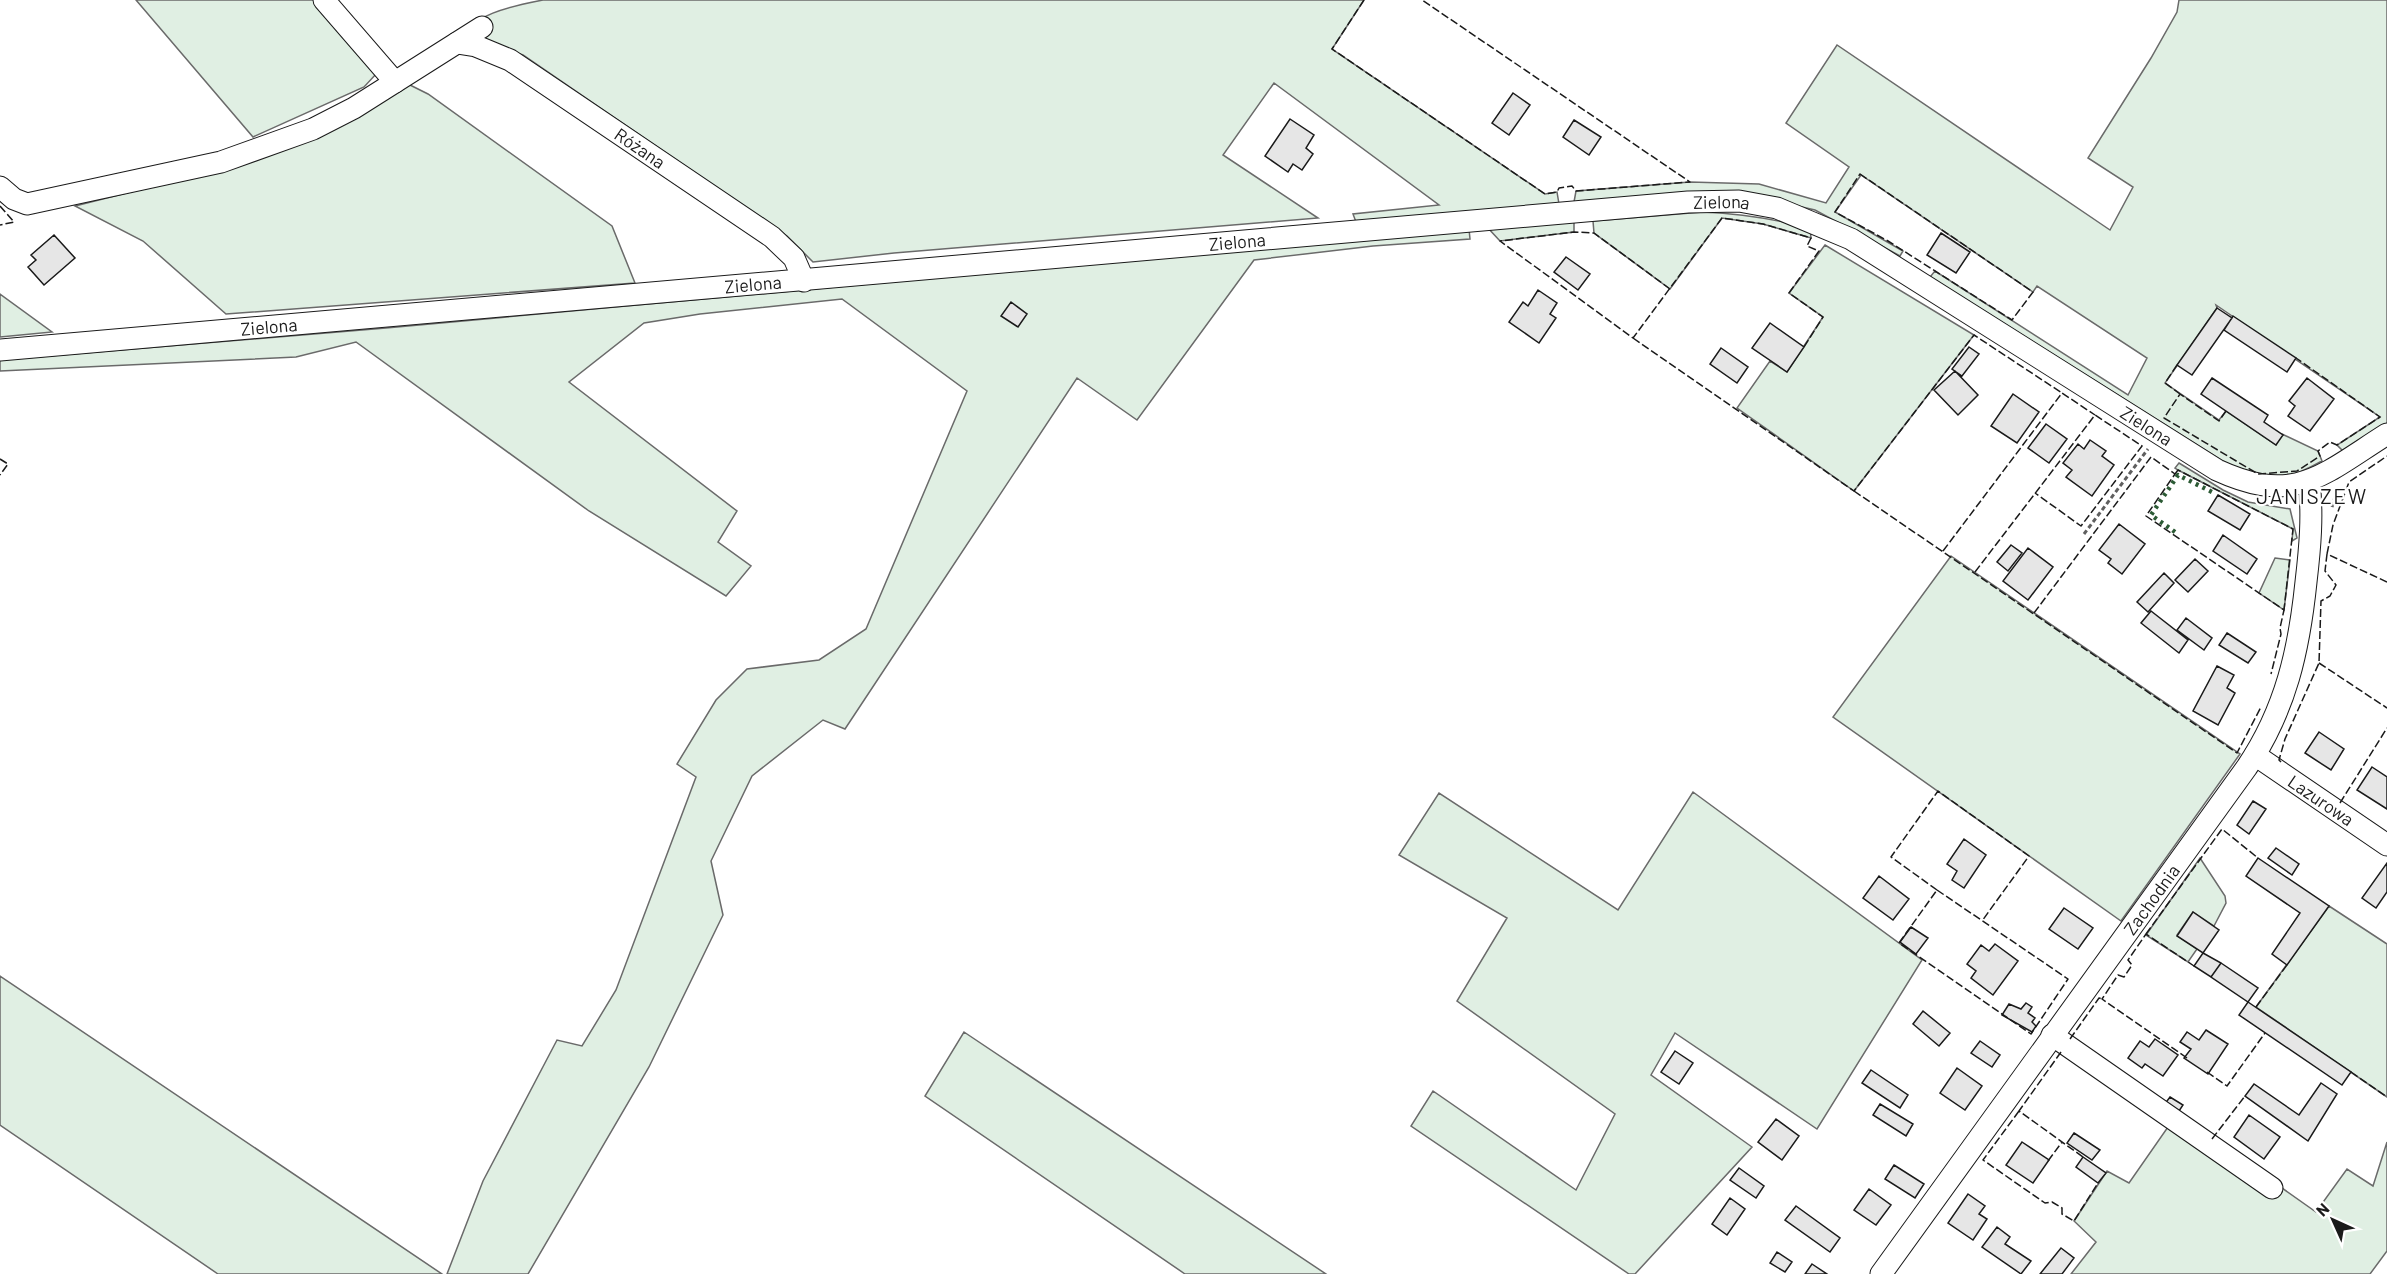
<svg xmlns="http://www.w3.org/2000/svg" width="2387" height="1274" font-family="Barlow,sans-serif">
  <style>
    .green { fill: #e0efe3; stroke: #6a6a6a; stroke-width: 1.5 }
    .building { fill: #e6e6e6; stroke: #1a1a1a; stroke-width: 1.5 }
    .lines { fill: none; stroke-linecap: round; stroke-linejoin: round }
    .minor-casing { stroke: #1a1a1a; stroke-width: 23 }
    .path { stroke: #5f5f5f; stroke-width: 3; stroke-dasharray: 4.5 3; stroke-linecap: butt }
    .minor { stroke: #fff; stroke-width: 21 }
    .hedge { stroke: #2b5a34; stroke-width: 4.5; stroke-dasharray: 3 4.5; stroke-linecap: butt }
    .fence { stroke: #1a1a1a; stroke-width: 1.5; stroke-dasharray: 8 3; stroke-linecap: butt }
    .labels { text-anchor: middle; dominant-baseline: central; stroke-width: 4.5; stroke-linejoin: round; paint-order: stroke }
    .street-label { font-size: 18px; fill: #1a1a1a; stroke: #fff }
    .quarter-label { font-size: 21px; letter-spacing: 1.5px; fill: #1a1a1a; stroke: #fff }
  </style>
  <rect width="100%" height="100%" fill="#fff"/>
  <path class="green" d="M 136,0 L 314,0 L 377,73 L 364,87 L 253,137 Z
    M 543,0 L 1364,0 L 1332,49 L 1545,194 L 1557,192 L 1559,204 L 1356,222 L 1353,214 L 1439,205 L 1274,83 L 1223,155 L 1318,218 L 894,253 L 813,262 L 787,236 L 523,55 L 486,42 L 448,39 C 483,14 501,8 543,0 Z
    M 2179,0 L 2387,0 L 2387,424 L 2344,452 L 2337,445 L 2380,417 L 2216,305 L 2217,308 L 2165,383 L 2219,420 L 2226,411 L 2276,445 L 2282,434 L 2318,451 L 2322,461 C 2279,485 2274,479 2229,465 L 1930,277 L 1935,271 L 2128,395 L 2147,358 L 2037,286 L 2033,292 L 1861,175 L 1835,212 L 1903,251 L 1900,256 L 1815,210 L 1731,191 L 1574,202 L 1576,191 L 1690,182 L 1759,184 L 1826,203 L 1849,167 L 1786,123 L 1837,45 L 2110,230 L 2133,187 L 2088,158 L 2151,58 L 2177,12 Z
    M 408,84 L 428,94 L 612,226 L 635,283 L 226,314 L 143,241 L 75,206 L 186,178 Z
    M 1703,212 C 1742,214 1772,218 1810,228 L 1811,238 L 1763,224 L 1722,218 L 1670,289 L 1594,233 L 1593,221 Z
    M 1574,221 L 1574,232 L 1500,241 L 1488,228 Z
    M 1469,229 L 1470,239 L 1373,246 L 1254,260 L 1137,420 L 1077,378 L 845,729 L 823,720 L 752,776 L 711,861 L 723,915 L 649,1067 L 528,1274 L 447,1274 L 483,1181 L 557,1040 L 582,1046 L 616,990 L 696,777 L 677,764 L 716,700 L 747,669 L 819,660 L 866,629 L 967,391 L 842,299 L 700,314 L 644,323 L 569,382 L 737,511 L 718,542 L 751,566 L 726,596 L 589,511 L 356,342 L 296,357 L 0,371 L 0,360 L 386,328 Z
    M 1825,245 L 1974,335 L 1854,491 L 1737,408 L 1770,361 L 1787,372 L 1823,317 L 1789,293 Z
    M 0,294 L 52,332 L 0,337 Z
    M 2179,463 L 2223,490 L 2248,502 L 2290,509 L 2297,538 L 2292,541 L 2293,529 L 2178,470 L 2175,468 Z
    M 1951,556 L 2240,754 L 2121,921 L 1833,717 Z
    M 2275,558 L 2290,560 L 2284,610 L 2259,593 Z
    M 1693,792 L 1922,960 L 1817,1129 L 1675,1033 L 1651,1075 L 1752,1147 L 1635,1274 L 1629,1274 L 1411,1126 L 1433,1091 L 1576,1190 L 1615,1114 L 1457,1001 L 1507,918 L 1399,855 L 1439,793 L 1618,910 Z
    M 2200,858 L 2225,896 L 2226,903 L 2214,926 L 2193,912 L 2177,935 L 2197,949 L 2188,962 L 2146,935 Z
    M 2329,906 L 2387,944 L 2387,1097 L 2256,1007 Z
    M 0,976 L 442,1274 L 218,1274 L 0,1125 Z
    M 964,1032 L 1326,1274 L 1185,1274 L 925,1096 Z
    M 2177,1114 L 2316,1212 L 2347,1169 L 2373,1186 L 2387,1142 L 2387,1251 L 2370,1274 L 2071,1274 L 2096,1242 L 2074,1221 L 2107,1171 L 2129,1183 Z"/>
  <path class="building" d="M 1513,93 L 1530,105 L 1509,135 L 1492,123 Z
    M 1290,119 L 1314,135 L 1306,148 L 1313,154 L 1302,170 L 1293,164 L 1288,172 L 1265,156 Z
    M 1574,120 L 1601,137 L 1589,155 L 1563,137 Z
    M 1941,233 L 1970,252 L 1956,273 L 1927,255 Z
    M 54,235 L 75,258 L 44,285 L 28,267 L 36,260 L 31,255 Z
    M 1566,257 L 1590,274 L 1578,290 L 1554,272 Z
    M 1538,290 L 1557,303 L 1550,314 L 1556,318 L 1539,343 L 1509,322 L 1523,302 L 1528,306 Z
    M 1011,302 L 1027,314 L 1018,327 L 1001,316 Z
    M 2217,308 L 2232,318 L 2192,375 L 2177,365 Z
    M 2233,316 L 2296,358 L 2287,372 L 2224,330 Z
    M 1770,323 L 1804,347 L 1787,372 L 1752,348 Z
    M 1969,347 L 1979,354 L 1962,376 L 1952,369 Z
    M 1721,348 L 1748,367 L 1737,383 L 1710,364 Z
    M 1955,371 L 1978,395 L 1958,415 L 1934,390 Z
    M 2212,378 L 2268,415 L 2264,422 L 2283,435 L 2276,445 L 2201,394 Z
    M 2307,378 L 2334,399 L 2310,431 L 2288,416 L 2295,406 L 2289,401 Z
    M 2013,394 L 2039,412 L 2017,443 L 1991,426 Z
    M 2046,424 L 2067,439 L 2049,463 L 2028,448 Z
    M 2090,440 L 2106,451 L 2102,456 L 2114,465 L 2092,496 L 2066,477 L 2072,470 L 2063,463 L 2078,444 L 2084,449 Z
    M 2218,495 L 2250,514 L 2240,530 L 2208,511 Z
    M 2119,524 L 2145,544 L 2122,574 L 2108,563 L 2111,559 L 2099,550 Z
    M 2223,535 L 2257,559 L 2247,574 L 2213,551 Z
    M 2011,545 L 2022,553 L 2008,571 L 1997,562 Z
    M 2028,548 L 2053,567 L 2028,600 L 2003,581 Z
    M 2195,559 L 2208,571 L 2188,592 L 2175,580 Z
    M 2164,573 L 2174,583 L 2148,612 L 2137,602 Z
    M 2151,611 L 2188,640 L 2179,653 L 2141,623 Z
    M 2186,618 L 2212,638 L 2204,650 L 2177,630 Z
    M 2227,633 L 2256,652 L 2248,663 L 2219,645 Z
    M 2217,666 L 2234,675 L 2227,688 L 2235,693 L 2218,725 L 2193,711 Z
    M 2319,732 L 2344,749 L 2331,770 L 2305,753 Z
    M 2372,767 L 2387,777 L 2387,809 L 2357,790 Z
    M 2253,801 L 2266,809 L 2249,834 L 2237,825 Z
    M 1964,839 L 1986,855 L 1964,888 L 1952,880 L 1957,871 L 1947,864 Z
    M 2276,848 L 2299,864 L 2292,875 L 2268,858 Z
    M 2258,858 L 2329,906 L 2287,965 L 2272,954 L 2300,913 L 2246,876 Z
    M 2387,863 L 2387,892 L 2376,908 L 2362,898 Z
    M 1879,876 L 1909,899 L 1893,920 L 1863,898 Z
    M 2064,908 L 2093,928 L 2078,949 L 2049,929 Z
    M 2193,912 L 2219,930 L 2203,953 L 2177,936 Z
    M 1911,927 L 1928,938 L 1916,954 L 1900,942 Z
    M 1995,944 L 2018,961 L 1993,995 L 1971,978 L 1976,971 L 1967,964 L 1981,945 L 1989,951 Z
    M 2203,953 L 2221,963 L 2211,977 L 2194,966 Z
    M 2221,963 L 2258,988 L 2248,1002 L 2211,977 Z
    M 2248,1002 L 2351,1072 L 2342,1085 L 2239,1015 Z
    M 2026,1003 L 2032,1007 L 2028,1013 L 2035,1018 L 2032,1022 L 2036,1026 L 2032,1032 L 2002,1015 L 2009,1004 L 2021,1009 Z
    M 1923,1011 L 1950,1033 L 1939,1046 L 1913,1024 Z
    M 2206,1030 L 2228,1044 L 2208,1074 L 2184,1058 L 2191,1049 L 2180,1042 L 2187,1032 L 2199,1040 Z
    M 2155,1039 L 2178,1055 L 2163,1076 L 2145,1064 L 2142,1068 L 2128,1058 L 2140,1041 L 2149,1047 Z
    M 1980,1041 L 2000,1055 L 1992,1067 L 1971,1053 Z
    M 1675,1051 L 1693,1063 L 1679,1084 L 1661,1072 Z
    M 1957,1068 L 1982,1086 L 1965,1110 L 1940,1093 Z
    M 1871,1070 L 1908,1095 L 1900,1108 L 1862,1083 Z
    M 2321,1083 L 2337,1094 L 2308,1141 L 2245,1096 L 2254,1084 L 2299,1115 Z
    M 2170,1097 L 2183,1105 L 2177,1114 L 2164,1105 Z
    M 1880,1104 L 1913,1124 L 1906,1136 L 1873,1115 Z
    M 2249,1115 L 2280,1137 L 2264,1159 L 2234,1137 Z
    M 1776,1119 L 1799,1136 L 1782,1160 L 1758,1142 Z
    M 2074,1133 L 2100,1150 L 2092,1160 L 2067,1143 Z
    M 2022,1142 L 2049,1160 L 2033,1183 L 2006,1165 Z
    M 2083,1157 L 2106,1173 L 2098,1183 L 2076,1167 Z
    M 1894,1165 L 1924,1184 L 1915,1198 L 1885,1179 Z
    M 1739,1168 L 1764,1186 L 1756,1198 L 1730,1180 Z
    M 1869,1189 L 1891,1205 L 1876,1225 L 1854,1210 Z
    M 1968,1194 L 1985,1206 L 1979,1214 L 1987,1219 L 1973,1240 L 1948,1223 Z
    M 1730,1198 L 1745,1209 L 1727,1235 L 1712,1224 Z
    M 1796,1206 L 1840,1238 L 1830,1252 L 1785,1220 Z
    M 1997,1227 L 2010,1237 L 2005,1244 L 2031,1261 L 2021,1274 L 1982,1247 Z
    M 2061,1248 L 2074,1258 L 2062,1274 L 2040,1274 Z
    M 1777,1252 L 1792,1262 L 1785,1272 L 1770,1263 Z
    M 1812,1264 L 1827,1274 L 1805,1274 Z"/>
  <g class="lines">
    <defs>
      <g id="minor">
        <path d="M 324,0 L 395,82"/>
        <path id="s1" d="M 457,43 L 476,46 L 510,60 L 772,237 L 794,258 L 804,281"/>
        <path d="M 0,187 L 14,199 L 27,204 L 221,162 L 313,129 L 354,108 L 482,27"/>
        <path id="s2" d="M 0,350 L 1688,202 L 1739,201 L 1777,208 L 1851,239 L 2217,470 C 2295,506 2322,475 2387,434"/>
        <path id="s3" d="M 2255,755 L 2387,845"/>
        <path d="M 2052,1035 L 2272,1188"/>
        <path id="s4" d="M 1881,1274 L 2247,767 C 2286,709 2299,650 2306,582 C 2310,548 2313,515 2309,481"/>
      </g>
    </defs>
    <use href="#minor" class="minor-casing"/>
    <path class="path" d="M 2332,507 L 2337,490
      M 2084,534 L 2148,449"/>
    <use href="#minor" class="minor"/>
    <path class="hedge" d="M 2175,532 L 2151,515 L 2178,475 L 2214,493"/>
    <path class="fence" d="M 1364,0 L 1332,49 L 1545,194 L 1557,192 L 1559,188 L 1572,186 L 1576,191 L 1690,182 L 1422,0
      M 1860,174 L 2033,292 L 2012,320 L 1888,241 L 1835,212 Z
      M 0,206 L 14,222 L 0,225
      M 1670,289 L 1594,233 L 1574,232 L 1500,241 L 1633,338 L 1722,218 L 1763,224 L 1811,238 L 1807,246 L 1819,251 L 1789,293 L 1823,317 L 1804,347
      M 1633,338 L 1854,491 L 1974,335 L 2062,393
      M 2177,365 L 2165,383 L 2180,394
      M 2226,411 L 2219,421 L 2180,394 L 2164,418 L 2258,474 L 2297,471 L 2320,456 L 2318,451 L 2330,442 L 2337,445 L 2380,417 L 2296,358
      M 0,459 L 8,464 L 0,475
      M 2175,474 L 2178,470 L 2293,529 L 2284,610
      M 1854,491 L 2237,753 L 2261,707
      M 1943,551 L 2062,393 L 2095,415
      M 2327,554 L 2333,525 L 2349,482 L 2387,456
      M 1975,572 L 2095,415 L 2142,446 L 2081,526 L 2035,493
      M 2034,613 L 2151,457 L 2175,474 L 2146,516 L 2284,610 L 2280,628 L 2281,634 L 2271,674
      M 2319,663 L 2387,708
      M 2281,762 L 2279,760 L 2285,739 L 2319,663 L 2321,601 L 2330,596 L 2336,585 L 2325,571 L 2327,554 L 2387,582
      M 2340,803 L 2387,728
      M 1937,890 L 2068,979 L 2031,1034 L 1899,943 Z
      M 1937,890 L 1891,857 L 1938,791 L 2029,856 L 1982,921
      M 2146,934 L 2222,829 L 2258,858
      M 2256,1007 L 2287,965
      M 2070,1039 L 2099,998 L 2102,999
      M 2061,1052 L 2019,1111 L 2083,1157
      M 2187,1058 L 2102,999 L 2118,975 L 2124,977 L 2132,965 L 2128,960 L 2146,934 L 2194,966
      M 2207,1072 L 2227,1086 L 2265,1033
      M 2351,1072 L 2387,1097
      M 2019,1111 L 1983,1160 L 2045,1203 L 2052,1202 L 2062,1208 L 2062,1214 L 2074,1221 L 2098,1183
      M 2212,1139 L 2245,1096
      M 2048,1161 L 2062,1142"/>
  </g>
  <g class="labels">
    <g class="street-label">
      <text stroke="none"><textPath href="#s1" startOffset="213">Różana</textPath></text>
      <text stroke="none"><textPath href="#s2" startOffset="1728">Zielona</textPath></text>
      <text stroke="none"><textPath href="#s2" startOffset="1242">Zielona</textPath></text>
      <text stroke="none"><textPath href="#s2" startOffset="756">Zielona</textPath></text>
      <text stroke="none"><textPath href="#s2" startOffset="270">Zielona</textPath></text>
      <text stroke="none"><textPath href="#s2" startOffset="2214">Zielona</textPath></text>
      <text stroke="none"><textPath href="#s3" startOffset="80">Lazurowa</textPath></text>
      <text stroke="none"><textPath href="#s4" startOffset="462">Zachodnia</textPath></text>
    </g>
    <g class="quarter-label">
      <text x="2312" y="495">JANISZEW</text>
    </g>
  </g>
  <g transform="translate(2333 1220) rotate(315)" stroke="#ffffff" stroke-width="4.5" paint-order="stroke">
  <path d="M0-4.5L10 22L0 15L-10 22Z" fill="#1a1a1a"/>
  <text y="-9" font-size="16" font-weight="bold" text-anchor="middle" fill="#1a1a1a">N</text>
  </g>
</svg>
